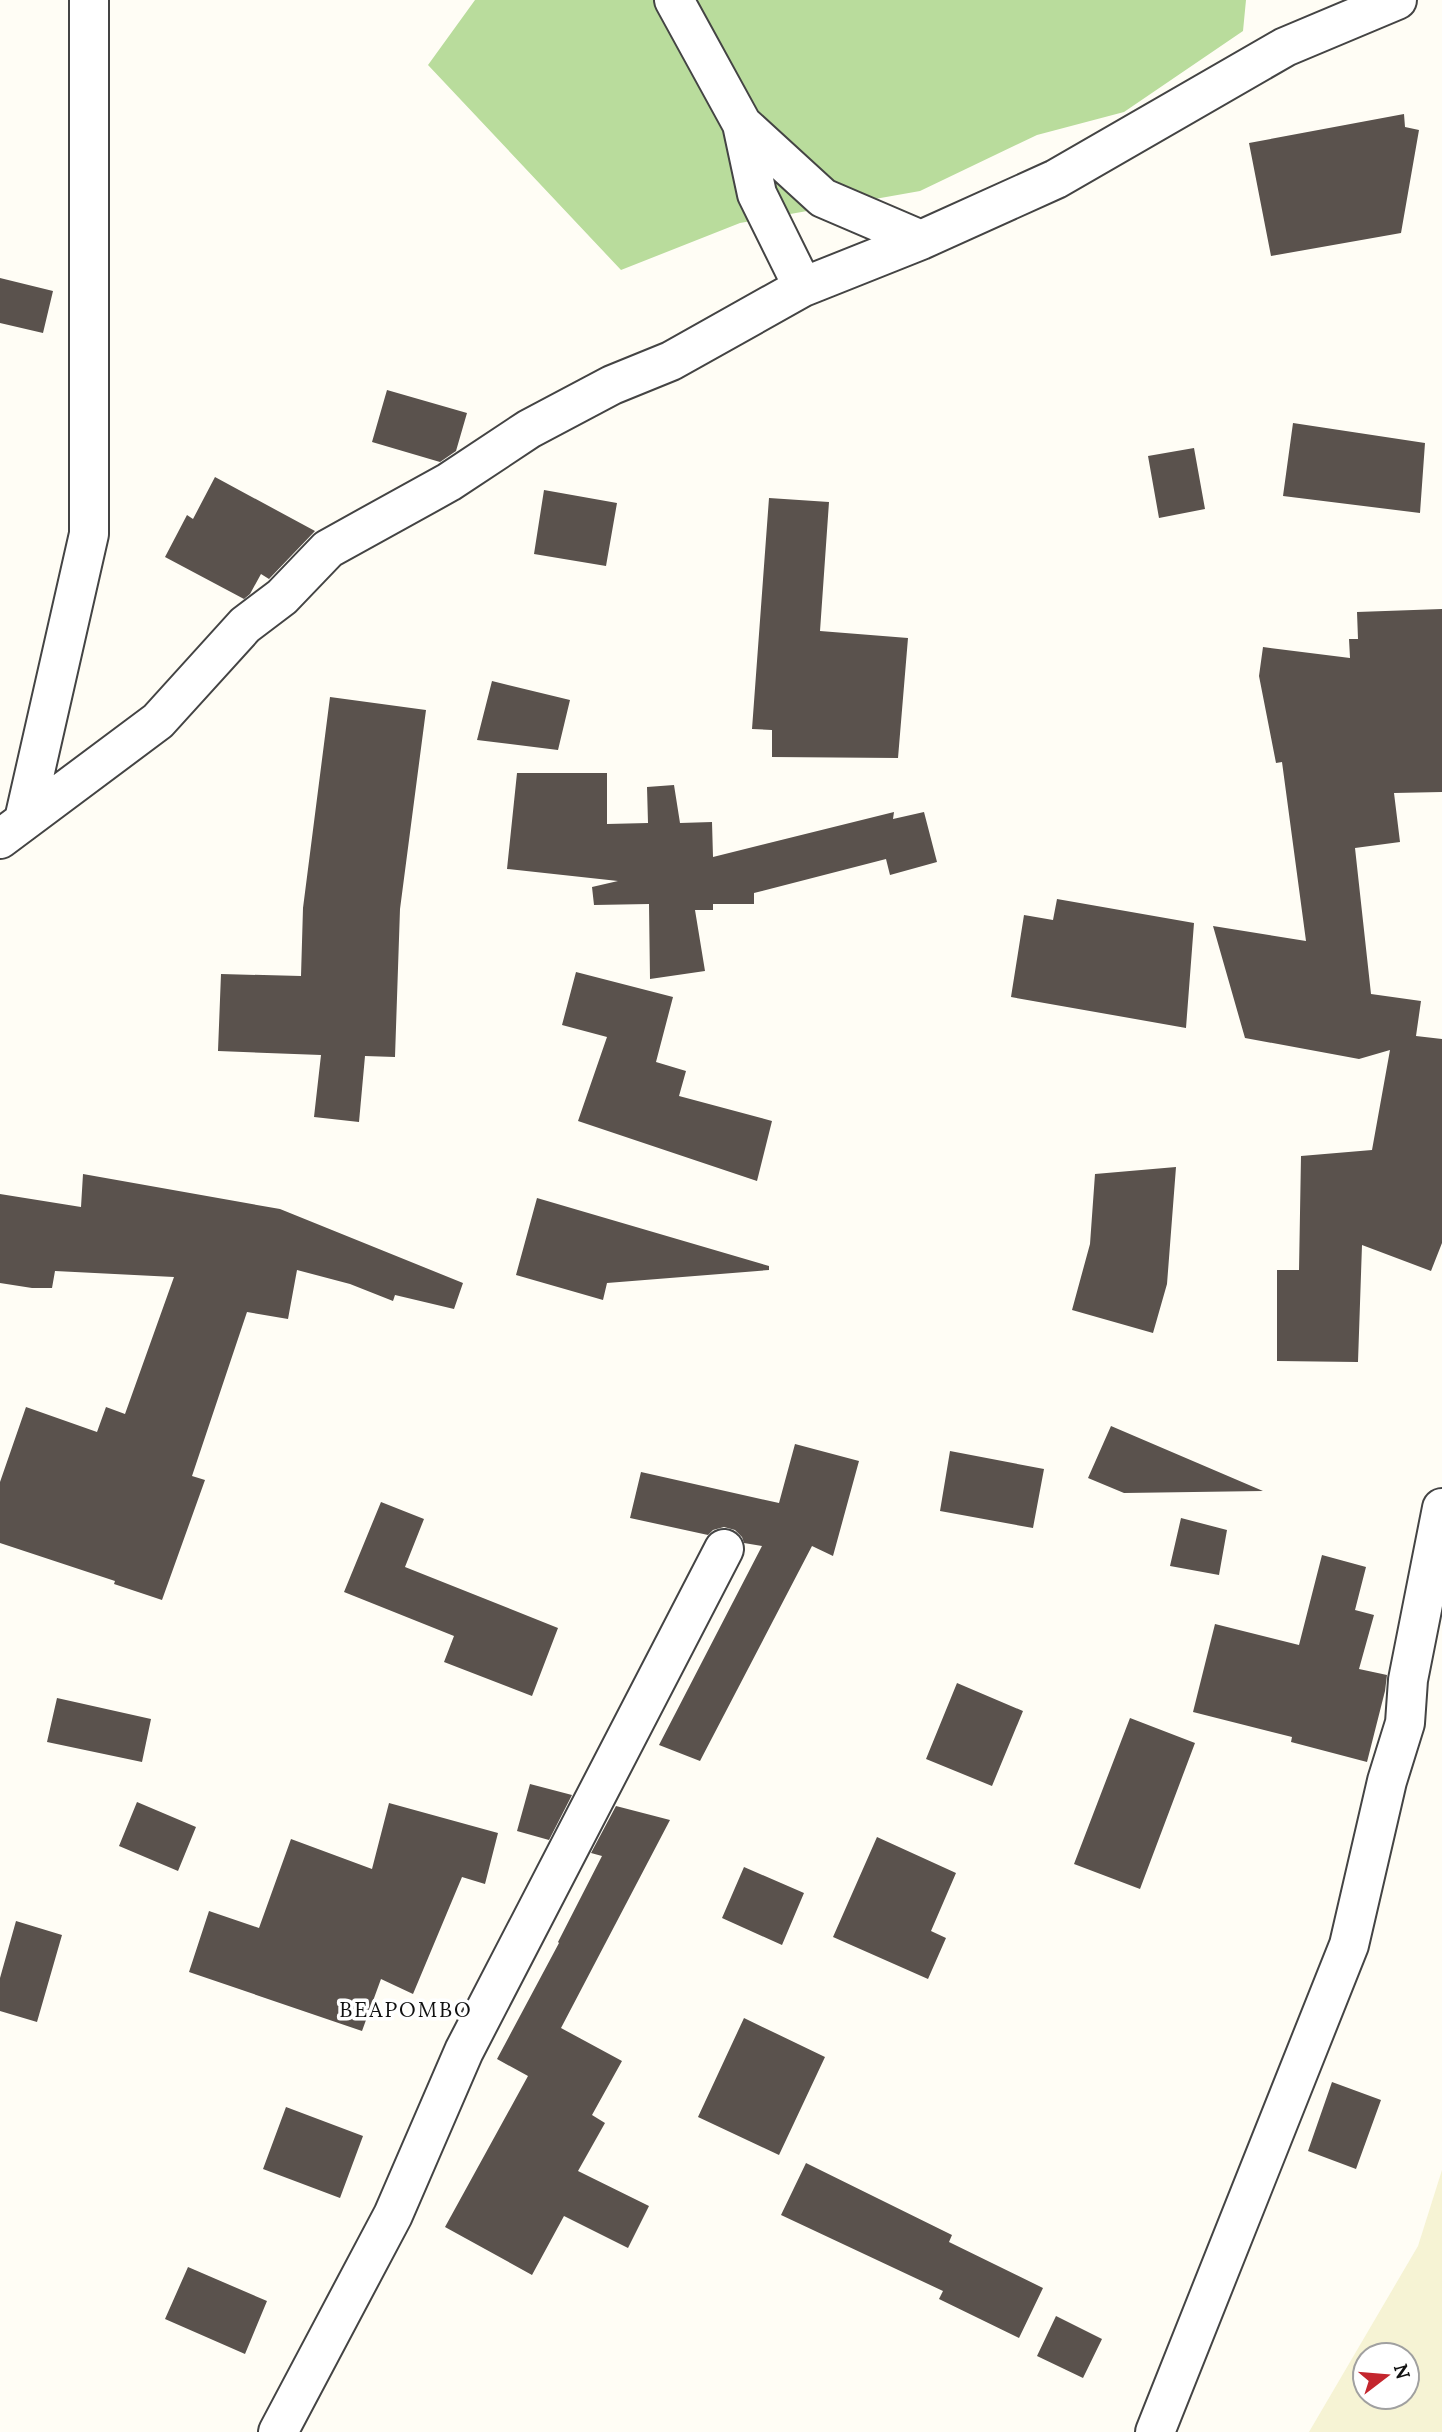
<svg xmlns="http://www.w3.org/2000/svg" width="1442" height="2432" font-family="Lora,serif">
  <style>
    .farmland { fill: #f6f3d4; fill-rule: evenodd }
    .forest { fill: #b9dc9c }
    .building { fill: #5a524d }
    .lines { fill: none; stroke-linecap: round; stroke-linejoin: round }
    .minor-casing { stroke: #444; stroke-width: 42 }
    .minor { stroke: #fff; stroke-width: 38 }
    .labels { text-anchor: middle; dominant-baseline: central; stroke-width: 7; stroke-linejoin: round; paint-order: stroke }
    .neighbourhood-label { font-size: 21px; letter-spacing: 2px; fill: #111; stroke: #fff }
  </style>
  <rect width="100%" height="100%" fill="#fffdf5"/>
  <path class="farmland" d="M 1442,2170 L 1442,2432 L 1309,2432 L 1418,2246 ZM 1365,2355 L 1407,2355 L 1407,2397 L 1365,2397 Z"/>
  <path class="forest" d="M 475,0 L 1246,0 L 1243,31 L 1124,112 L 1037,135 L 920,191 L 740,223 L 621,270 L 428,65 Z"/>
  <path class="building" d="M 1404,114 L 1405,127 L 1419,130 L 1401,233 L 1271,256 L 1249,143 Z
    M 0,278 L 53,291 L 43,333 L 0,323 Z
    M 387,390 L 467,413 L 456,451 L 440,462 L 372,442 Z
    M 1293,423 L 1425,443 L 1420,513 L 1283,496 Z
    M 1194,448 L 1205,509 L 1159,518 L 1148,456 Z
    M 215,477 L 315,531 L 269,579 L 261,574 L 250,594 L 244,599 L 165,557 L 187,515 L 193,519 Z
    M 544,490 L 617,503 L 606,566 L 534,554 Z
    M 769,498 L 829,502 L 820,631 L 908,638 L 898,758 L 772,757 L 772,730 L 752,729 Z
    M 1442,609 L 1442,792 L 1394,793 L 1400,842 L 1355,848 L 1371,994 L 1421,1001 L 1416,1036 L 1442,1039 L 1442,1243 L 1431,1271 L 1362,1245 L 1358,1362 L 1277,1361 L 1277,1270 L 1299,1270 L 1301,1156 L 1372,1150 L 1390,1050 L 1359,1059 L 1245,1038 L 1213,926 L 1306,941 L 1282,762 L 1276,763 L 1259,676 L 1263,647 L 1350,658 L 1349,639 L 1358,639 L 1357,612 Z
    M 492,681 L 570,700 L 558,750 L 477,740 Z
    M 330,697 L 426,710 L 400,909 L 395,1057 L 365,1056 L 359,1122 L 314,1117 L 321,1055 L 218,1051 L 221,974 L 301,976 L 303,908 Z
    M 517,773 L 607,773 L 607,824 L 648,823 L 647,787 L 674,785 L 680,823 L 712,822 L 713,857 L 894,812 L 893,819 L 924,812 L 937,862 L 890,875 L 886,859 L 754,893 L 754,904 L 713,904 L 713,910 L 695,910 L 705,971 L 650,979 L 649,904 L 594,905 L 592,887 L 618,881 L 507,869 Z
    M 1057,899 L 1194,923 L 1186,1028 L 1011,997 L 1024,915 L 1053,920 Z
    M 576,972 L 673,997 L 656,1062 L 686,1071 L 679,1096 L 772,1121 L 757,1181 L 578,1121 L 607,1037 L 562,1025 Z
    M 1176,1167 L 1167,1284 L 1153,1333 L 1072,1310 L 1090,1244 L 1095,1174 Z
    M 83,1174 L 280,1209 L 463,1283 L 454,1309 L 395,1295 L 393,1301 L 350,1284 L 297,1270 L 288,1319 L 247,1312 L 192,1476 L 205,1480 L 162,1600 L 114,1584 L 115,1581 L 0,1543 L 0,1482 L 26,1407 L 97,1432 L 106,1407 L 125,1414 L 174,1277 L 55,1271 L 52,1288 L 32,1288 L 0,1283 L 0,1194 L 81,1207 Z
    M 537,1198 L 769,1266 L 769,1270 L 607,1283 L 603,1300 L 516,1275 Z
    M 1111,1426 L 1263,1491 L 1124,1493 L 1088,1478 Z
    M 795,1444 L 859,1461 L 833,1556 L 812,1546 L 700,1761 L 659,1745 L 762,1546 L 744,1543 L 742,1537 L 735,1530 L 724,1527 L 713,1530 L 708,1535 L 630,1518 L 641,1472 L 779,1503 Z
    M 950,1451 L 1044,1469 L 1033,1528 L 940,1511 Z
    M 381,1502 L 424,1519 L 405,1567 L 558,1628 L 532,1696 L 444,1662 L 454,1636 L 344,1592 Z
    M 1181,1518 L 1227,1530 L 1219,1575 L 1170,1566 Z
    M 1322,1555 L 1366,1567 L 1355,1610 L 1374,1615 L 1359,1669 L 1387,1675 L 1385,1691 L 1367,1762 L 1291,1742 L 1292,1737 L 1193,1712 L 1215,1624 L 1299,1645 Z
    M 957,1683 L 1023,1711 L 992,1786 L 926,1759 Z
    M 57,1698 L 151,1719 L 142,1762 L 47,1742 Z
    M 1130,1718 L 1195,1743 L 1140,1889 L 1074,1864 Z
    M 530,1784 L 572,1795 L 549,1840 L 517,1831 Z
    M 137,1802 L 196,1827 L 178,1871 L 119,1846 Z
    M 389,1803 L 498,1833 L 485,1884 L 462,1877 L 413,1994 L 381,1979 L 362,2031 L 189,1972 L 209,1911 L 259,1928 L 291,1839 L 372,1869 Z
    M 616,1806 L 670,1820 L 561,2028 L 622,2061 L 592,2115 L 605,2123 L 578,2171 L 649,2206 L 628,2248 L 564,2216 L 532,2275 L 445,2227 L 528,2076 L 497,2059 L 559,1943 L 558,1942 L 602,1856 L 591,1853 Z
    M 877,1837 L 956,1873 L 931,1931 L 946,1938 L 928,1979 L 833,1937 Z
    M 744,1867 L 804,1893 L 782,1945 L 722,1918 Z
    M 16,1921 L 62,1935 L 37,2022 L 0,2011 L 0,1978 Z
    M 744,2018 L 825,2057 L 779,2155 L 698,2117 Z
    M 1332,2082 L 1381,2100 L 1356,2169 L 1308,2151 Z
    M 286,2107 L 363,2136 L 340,2198 L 263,2169 Z
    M 806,2163 L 952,2235 L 949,2242 L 1043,2288 L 1019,2338 L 939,2299 L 943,2291 L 781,2215 Z
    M 188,2267 L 267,2301 L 245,2354 L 165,2319 Z
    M 1056,2316 L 1102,2339 L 1083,2378 L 1037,2356 Z"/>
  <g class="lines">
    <defs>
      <path id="minor" d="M 674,0 L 742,124 L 757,194 L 803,287
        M 742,124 L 823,198 L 921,240
        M 24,820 L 89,534 L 89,0
        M 0,839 L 158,721 L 245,625 L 282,597 L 328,549 L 449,482 L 529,429 L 612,385 L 671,361 L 803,287 L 921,240 L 1056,179 L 1285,47 L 1397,0
        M 278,2432 L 393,2215 L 464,2051 L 724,1549
        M 1155,2432 L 1349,1945 L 1387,1781 L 1405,1723 L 1408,1680 L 1442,1508"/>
    </defs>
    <use href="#minor" class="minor-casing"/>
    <use href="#minor" class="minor"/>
  </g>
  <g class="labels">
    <g class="neighbourhood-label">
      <text x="406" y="2009">BEAPOMBO</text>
    </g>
  </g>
  <g transform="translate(1386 2376) rotate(74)"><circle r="33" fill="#ffffff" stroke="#a0a0a0" stroke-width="2"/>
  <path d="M0-5L12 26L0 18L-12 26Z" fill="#c4262e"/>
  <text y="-10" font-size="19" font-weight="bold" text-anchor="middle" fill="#111111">N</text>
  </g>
</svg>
